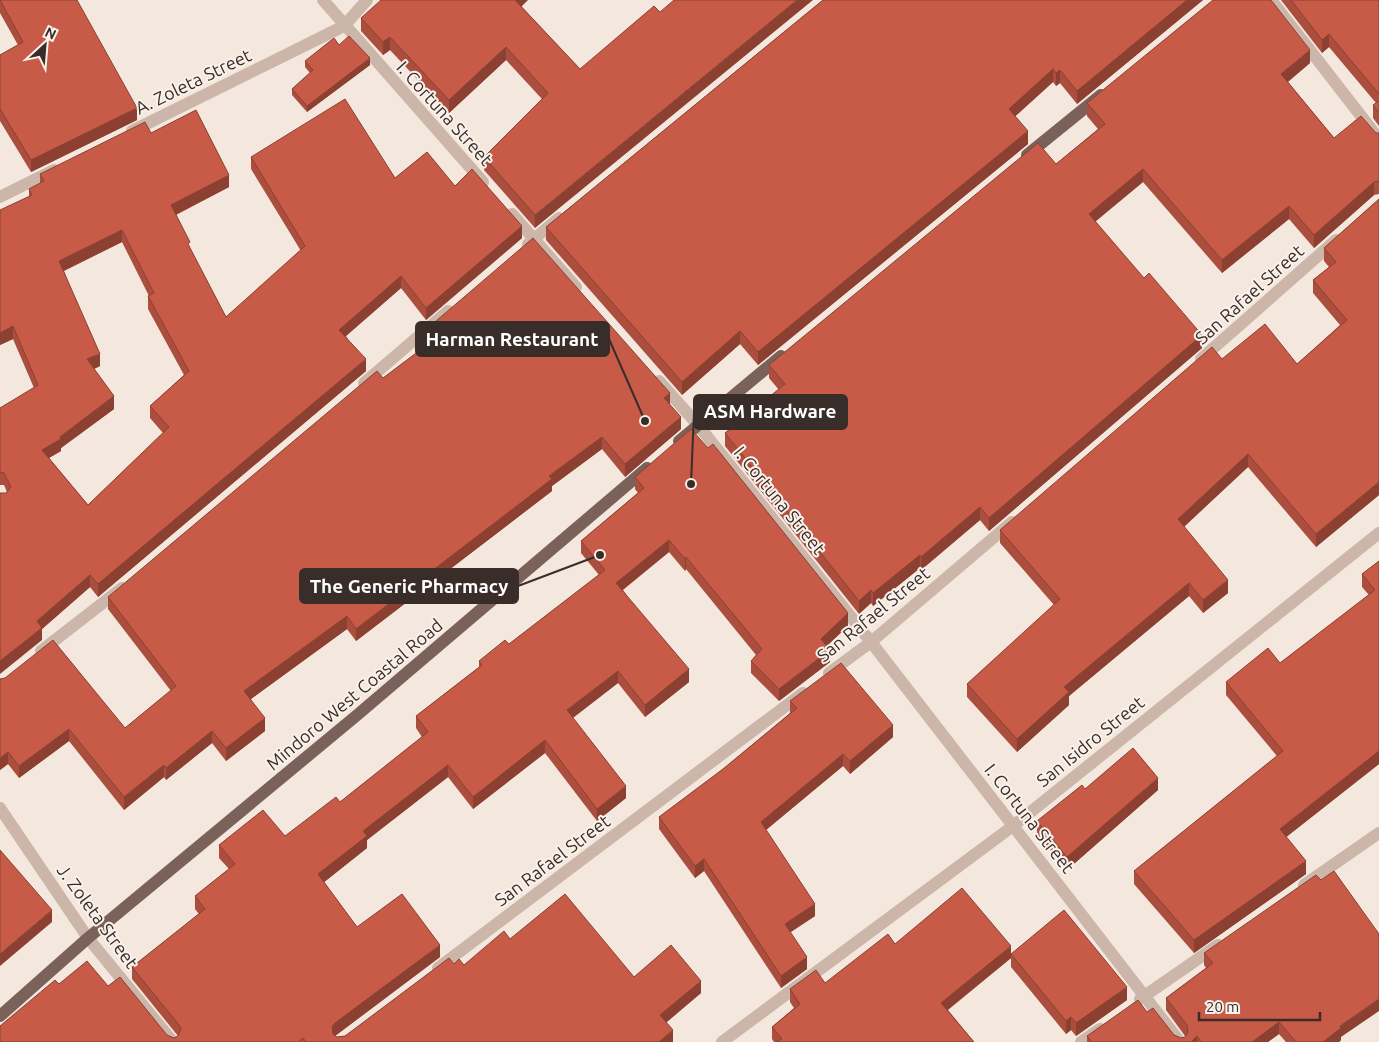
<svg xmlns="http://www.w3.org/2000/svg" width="1379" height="1042" font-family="Ubuntu,sans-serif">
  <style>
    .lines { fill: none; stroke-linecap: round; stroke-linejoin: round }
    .minor { stroke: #cbb6a9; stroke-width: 12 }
    .major { stroke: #7a625a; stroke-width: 12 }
    .wall { fill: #ab4e3d; fill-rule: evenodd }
    .shaded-wall { fill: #8b4032 }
    .building { fill: #c75b47; stroke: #8b4032; fill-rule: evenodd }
    .labels { text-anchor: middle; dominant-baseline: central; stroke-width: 4; stroke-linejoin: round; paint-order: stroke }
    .street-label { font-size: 18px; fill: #382d29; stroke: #faf1ea }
    .leader { fill: none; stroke: #382d29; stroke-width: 2 }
    .callout-dot { fill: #382d29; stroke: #faf1ea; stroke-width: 2 }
    .callout { fill: #382d29; stroke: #382d29; stroke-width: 2 }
    .callout-label { font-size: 19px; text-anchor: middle; font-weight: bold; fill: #fff }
  </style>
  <rect width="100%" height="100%" fill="#f3e7de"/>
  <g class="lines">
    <path class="minor" d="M 323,0 L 483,182
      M 1271,0 L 1379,139
      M 132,131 L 344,26 L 367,0
      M 0,197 L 54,170
      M 512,214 L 576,287
      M 528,244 L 559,218
      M 1201,359 L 1336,240
      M 659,381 L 698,425 L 871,642 L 1180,1042
      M 364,383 L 448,311
      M 41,651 L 122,588
      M 829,673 L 871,642 L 1012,522
      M 0,808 L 88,938 L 173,1042
      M 1304,885 L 1379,833
      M 438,968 L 803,693
      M 1140,999 L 1218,945
      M 722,1042 L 1013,826 L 1379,533
      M 1081,1042 L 1100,1029"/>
    <path class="major" d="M 1027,155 L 1101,95
      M 679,441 L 781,356
      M 0,1016 L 88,938 L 356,716 L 647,468"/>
  </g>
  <path class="wall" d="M 0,0 L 137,120 L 31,172 L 0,121 L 0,55 L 18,45 L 0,13 Z
    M 823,0 L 1203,0 L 1077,104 L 1060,83 L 1056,86 L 1053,82 L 1015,116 L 1028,144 L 758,365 L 740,344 L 682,395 L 546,240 L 546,227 Z
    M 1281,0 L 1379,0 L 1379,126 L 1373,118 L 1373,105 L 1376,103 L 1329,47 L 1322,53 Z
    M 521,6 L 580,69 L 535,228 L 484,170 L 484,157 L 542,99 L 506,60 L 449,113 L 390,50 L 383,55 L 361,31 L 361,18 Z
    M 305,61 L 370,65 L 307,112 L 292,95 L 292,89 L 310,73 L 305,67 Z
    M 1310,63 L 1288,82 L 1334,138 L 1379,133 L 1379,194 L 1374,195 L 1314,248 L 1289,219 L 1222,273 L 1143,182 L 1095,221 L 1202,348 L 989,531 L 980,520 L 921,570 L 920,568 L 873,606 L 871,603 L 859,614 L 725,446 L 725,433 L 779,390 L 769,378 L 769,365 L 1056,164 L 1098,129 L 1087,116 L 1087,103 Z
    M 151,133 L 229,187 L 176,215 L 190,249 L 226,317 L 301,251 L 251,169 L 251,157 L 395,178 L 455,186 L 522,238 L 426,320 L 401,288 L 346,336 L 366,371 L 98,597 L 90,587 L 42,629 L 42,640 L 6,493 L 7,492 L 4,485 L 0,485 L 0,408 L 34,388 L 13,339 L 0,345 L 29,196 L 29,189 L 40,184 L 40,174 ZM 122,242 L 149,296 L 148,296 L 148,309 L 184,375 L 150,406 L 150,418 L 163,433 L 88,505 L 49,458 L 61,451 L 61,448 L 114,409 L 94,369 L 100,366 L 64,271 Z
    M 1379,199 L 1379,495 L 1316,547 L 1248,467 L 1184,527 L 1228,593 L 1203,613 L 1189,596 L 1069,696 L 1069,705 L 1017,752 L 967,697 L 967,684 L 1054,605 L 1000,543 L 1000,530 L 1222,359 L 1297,364 L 1340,325 L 1313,293 L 1313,280 L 1329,267 L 1324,261 L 1324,248 Z
    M 436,321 L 670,404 L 681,429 L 625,477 L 602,449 L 552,486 L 552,491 L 356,641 L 347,629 L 251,699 L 265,731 L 226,761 L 212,743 L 166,780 L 164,777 L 124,810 L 69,741 L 19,778 L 8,764 L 0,770 L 0,679 L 125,728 L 171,691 L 108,609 L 108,597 L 383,378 L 438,337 L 436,333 Z
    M 635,477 L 848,626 L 827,646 L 830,662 L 779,701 L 751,673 L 751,661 L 756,655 L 686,569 L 685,571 L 669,552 L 623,590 L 689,682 L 645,717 L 618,683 L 573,718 L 626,798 L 597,821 L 545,753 L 473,809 L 448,777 L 367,840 L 367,848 L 324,882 L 357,927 L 440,957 L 335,1036 L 337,1037 L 345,1036 L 454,964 L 464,965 L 510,939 L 634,977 L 701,993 L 666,1022 L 673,1042 L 0,1042 L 59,984 L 108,986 L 167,1035 L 174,1038 L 178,1036 L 132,979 L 132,967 L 199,914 L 195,909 L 195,896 L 229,869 L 219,858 L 219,845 L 285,836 L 340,802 L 422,737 L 416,728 L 416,716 L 479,667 L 479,661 L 509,644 L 599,575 L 581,553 L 581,541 L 638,493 L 635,489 Z
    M 1379,561 L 1379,764 L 1286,837 L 1306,874 L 1194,953 L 1134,884 L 1134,871 L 1277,756 L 1226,695 L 1226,682 L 1280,663 L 1369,595 L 1362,587 L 1362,574 Z
    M 790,701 L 893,737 L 850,774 L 843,766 L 766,830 L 815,916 L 790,932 L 807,969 L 781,988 L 704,871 L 695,878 L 659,829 L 659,817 L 723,769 L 790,713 Z
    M 1085,789 L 1158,790 L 1067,870 L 1037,834 L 1037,821 Z
    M 895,944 L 1011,958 L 948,1010 L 974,1042 L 774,1042 L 772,1039 L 772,1027 L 794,1008 L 790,1002 L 790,989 L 825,983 Z
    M 1204,953 L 1341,1037 L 1341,1040 L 1339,1042 L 1286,1042 L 1279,1034 L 1268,1042 L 1087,1042 L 1087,1036 L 1147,1012 L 1174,1035 L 1181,1038 L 1185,1037 L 1185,1036 L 1166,1010 L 1166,998 L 1206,968 L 1204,965 Z
    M 1011,954 L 1127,1000 L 1076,1036 L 1071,1030 L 1066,1034 L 1011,967 Z"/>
  <path class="shaded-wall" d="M 515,0 L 528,0 L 515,13 Z
    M 797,0 L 813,0 L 535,228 L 535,215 Z
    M 1187,0 L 1203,0 L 1077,104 L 1077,91 Z
    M 1329,34 L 1329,47 L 1322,53 L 1322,40 Z
    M 390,37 L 390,50 L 383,55 L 383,42 Z
    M 506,47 L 506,60 L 449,113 L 449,100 Z
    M 1310,50 L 1310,63 L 1281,87 L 1281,74 Z
    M 370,58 L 370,65 L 307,112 L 307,106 Z
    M 1053,69 L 1053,82 L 1009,122 L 1009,109 Z
    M 1060,70 L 1060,83 L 1056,86 L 1056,73 Z
    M 137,108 L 137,120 L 31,172 L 31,160 Z
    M 1028,131 L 1028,144 L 758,365 L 758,352 Z
    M 1143,169 L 1143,182 L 1089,227 L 1089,214 Z
    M 229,175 L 229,187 L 171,217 L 171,205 Z
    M 1374,182 L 1374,195 L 1314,248 L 1314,235 Z
    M 1289,206 L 1289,219 L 1222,273 L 1222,260 Z
    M 522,226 L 522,238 L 426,320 L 426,308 Z
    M 122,230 L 122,242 L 59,273 L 59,261 Z
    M 401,276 L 401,288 L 339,342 L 339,330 Z
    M 13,326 L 13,339 L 0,345 L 0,333 Z
    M 740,331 L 740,344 L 682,395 L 682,382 Z
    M 1202,335 L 1202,348 L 989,531 L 989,518 Z
    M 100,354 L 100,366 L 87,372 L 87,359 Z
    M 366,359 L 366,371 L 98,597 L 98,584 Z
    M 670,393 L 670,405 L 664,398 Z
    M 114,396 L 114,409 L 61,448 L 61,451 L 42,462 L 42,450 Z
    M 681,417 L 681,429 L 625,477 L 625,464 Z
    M 602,437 L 602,449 L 552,486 L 552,491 L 356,641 L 356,629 L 549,476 Z
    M 1248,454 L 1248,467 L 1178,532 L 1178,519 Z
    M 1379,482 L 1379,495 L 1316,547 L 1316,534 Z
    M 980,507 L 980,520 L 921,570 L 921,557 Z
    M 669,540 L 669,552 L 616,595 L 616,583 Z
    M 920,555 L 920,568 L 873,606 L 873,593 Z
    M 686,557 L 686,569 L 685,571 L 685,559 Z
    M 90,575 L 90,587 L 42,629 L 42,640 L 0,674 L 0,661 L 37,621 Z
    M 1228,580 L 1228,593 L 1203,613 L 1203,600 Z
    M 1189,583 L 1189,596 L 1069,696 L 1069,705 L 1017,752 L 1017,739 L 1064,687 Z
    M 871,590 L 871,603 L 859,614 L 859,601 Z
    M 848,613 L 848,626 L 821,651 L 821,639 Z
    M 347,616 L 347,629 L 244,704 L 244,691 Z
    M 830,650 L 830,662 L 779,701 L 779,689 Z
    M 689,669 L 689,682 L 645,717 L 645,705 Z
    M 618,671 L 618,683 L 567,722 L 567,710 Z
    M 265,718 L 265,731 L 226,761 L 226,748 Z
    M 893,725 L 893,737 L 850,774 L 850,761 Z
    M 69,729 L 69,741 L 19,778 L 19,766 Z
    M 212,731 L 212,743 L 166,780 L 166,768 Z
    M 545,740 L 545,753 L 473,809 L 473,797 Z
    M 1379,751 L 1379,764 L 1280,842 L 1280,829 Z
    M 8,752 L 8,764 L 0,770 L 0,758 Z
    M 843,754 L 843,766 L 761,834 L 761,822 Z
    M 164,765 L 164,777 L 124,810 L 124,797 Z
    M 448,765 L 448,777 L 367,840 L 367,848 L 318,887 L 318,874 L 363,831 Z
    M 1158,778 L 1158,790 L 1067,870 L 1067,857 Z
    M 626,786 L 626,798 L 597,821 L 597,809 Z
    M 704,859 L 704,871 L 695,878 L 695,866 Z
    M 1306,861 L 1306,874 L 1194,953 L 1194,940 Z
    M 815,904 L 815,916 L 785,936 L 785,924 Z
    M 52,910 L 52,922 L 0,966 L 0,954 Z
    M 440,945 L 440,957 L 335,1036 L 332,1039 L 332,1027 L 335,1023 Z
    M 1011,946 L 1011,958 L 941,1015 L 941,1003 Z
    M 807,957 L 807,969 L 781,988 L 781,976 Z
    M 701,981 L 701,993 L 660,1028 L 660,1015 Z
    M 1127,987 L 1127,1000 L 1076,1036 L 1076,1023 Z
    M 1379,999 L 1379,1011 L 1341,1037 L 1341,1040 L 1339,1042 L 1323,1042 L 1340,1026 Z
    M 1071,1017 L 1071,1030 L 1066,1034 L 1066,1021 Z
    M 1279,1022 L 1279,1034 L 1268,1042 L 1252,1042 Z
    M 673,1030 L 673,1042 L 659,1042 Z
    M 1197,1036 L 1197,1042 L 1191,1042 Z"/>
  <path class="building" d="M 0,0 L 77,0 L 137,108 L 31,160 L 0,109 L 0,55 L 23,42 Z
    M 381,0 L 515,0 L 580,69 L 654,6 L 660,12 L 674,0 L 797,0 L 535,215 L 484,157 L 548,93 L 506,47 L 449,100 L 390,37 L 383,42 L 361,18 Z
    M 823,0 L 1187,0 L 1077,91 L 1060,70 L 1056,73 L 1053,69 L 1009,109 L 1028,131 L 758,352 L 740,331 L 682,382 L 546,227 Z
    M 1213,0 L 1271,0 L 1310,50 L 1281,74 L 1334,138 L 1361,116 L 1376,133 L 1379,133 L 1379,181 L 1374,182 L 1314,235 L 1289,206 L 1222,260 L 1143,169 L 1089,214 L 1144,278 L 1149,273 L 1202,335 L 989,518 L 980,507 L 921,557 L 920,555 L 873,593 L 871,590 L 859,601 L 725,433 L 785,384 L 769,365 L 1038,143 L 1056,164 L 1105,124 L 1087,103 Z
    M 1291,0 L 1379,0 L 1379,94 L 1329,34 L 1322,40 Z
    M 349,36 L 370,58 L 307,106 L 292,89 L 313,70 L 305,61 L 334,38 L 339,45 Z
    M 345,99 L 395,178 L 427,152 L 455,186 L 472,169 L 522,226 L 426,308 L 401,276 L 339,330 L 366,359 L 98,584 L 90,575 L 37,621 L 42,628 L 0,661 L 0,493 L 6,493 L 11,487 L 4,473 L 0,472 L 0,408 L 38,385 L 13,326 L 0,333 L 0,210 L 32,195 L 29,189 L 44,181 L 40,174 L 145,122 L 151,133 L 196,110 L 229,175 L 171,205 L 190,242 L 188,244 L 226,317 L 305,246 L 251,157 ZM 122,230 L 154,293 L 148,296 L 189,371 L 150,406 L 169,427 L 88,505 L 42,450 L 61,439 L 60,437 L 114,396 L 87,359 L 100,354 L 59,261 Z
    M 1379,101 L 1379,113 L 1373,105 Z
    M 1379,199 L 1379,482 L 1316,534 L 1248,454 L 1178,519 L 1228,580 L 1203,600 L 1189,583 L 1064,687 L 1069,692 L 1017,739 L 967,684 L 1060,599 L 1000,530 L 1212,347 L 1222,359 L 1265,324 L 1297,364 L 1347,320 L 1313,280 L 1336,262 L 1324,248 Z
    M 533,238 L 670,393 L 664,398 L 681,417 L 625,464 L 602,437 L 549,476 L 552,479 L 356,629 L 347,616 L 244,691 L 265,718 L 226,748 L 212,731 L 166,768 L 164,765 L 124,797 L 69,729 L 19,766 L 8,752 L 0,758 L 0,679 L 5,678 L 53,640 L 125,728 L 176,686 L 108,597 L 377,371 L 383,378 L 444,332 L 436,321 Z
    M 691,429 L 708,448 L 713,444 L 848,613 L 821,639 L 830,650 L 779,689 L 751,661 L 762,649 L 686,557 L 685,559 L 669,540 L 616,583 L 689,669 L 645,705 L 618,671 L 567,710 L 626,786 L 597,809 L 545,740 L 473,797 L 448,765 L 363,831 L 367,836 L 318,874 L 357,927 L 402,894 L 440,945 L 335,1023 L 332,1027 L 333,1034 L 337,1037 L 345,1036 L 449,958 L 454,964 L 459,959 L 464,965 L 504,931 L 510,939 L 565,894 L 634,977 L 671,945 L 701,981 L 660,1015 L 673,1030 L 659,1042 L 306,1042 L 303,1038 L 298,1042 L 0,1042 L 0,1026 L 55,980 L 59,984 L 87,961 L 108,986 L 120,977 L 167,1035 L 174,1038 L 178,1036 L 181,1029 L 179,1025 L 132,967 L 205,909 L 195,896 L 235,864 L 219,845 L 263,810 L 285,836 L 336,797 L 340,802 L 428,732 L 416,716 L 482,665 L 479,661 L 505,640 L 509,644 L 605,570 L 581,541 L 644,488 L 635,477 Z
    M 1379,561 L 1379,751 L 1280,829 L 1306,861 L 1194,940 L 1134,871 L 1283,751 L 1226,682 L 1268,648 L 1280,663 L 1375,590 L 1362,574 Z
    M 841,663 L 893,725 L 850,761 L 843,754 L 761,822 L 815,904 L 785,924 L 807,957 L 781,976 L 704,859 L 695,866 L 659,817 L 723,769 L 797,708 L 790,701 Z
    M 1133,748 L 1158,778 L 1067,857 L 1037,821 L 1082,785 L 1085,789 Z
    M 0,850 L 52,910 L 0,954 Z
    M 1334,871 L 1379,934 L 1379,999 L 1340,1026 L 1341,1028 L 1323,1042 L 1296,1042 L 1279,1022 L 1252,1042 L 1201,1042 L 1197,1036 L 1191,1042 L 1092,1042 L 1087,1036 L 1138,1000 L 1147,1012 L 1153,1008 L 1174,1035 L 1181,1038 L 1185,1037 L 1188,1032 L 1187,1025 L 1166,998 L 1213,963 L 1204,953 L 1316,875 L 1321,880 Z
    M 962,888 L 1011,946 L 941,1003 L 974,1042 L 776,1042 L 782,1039 L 772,1027 L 800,1004 L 790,989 L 816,970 L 825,983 L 888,934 L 895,944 Z
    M 1064,910 L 1127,987 L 1076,1023 L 1071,1017 L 1066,1021 L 1011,954 Z"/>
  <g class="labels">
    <g class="street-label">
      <text transform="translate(193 81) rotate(-26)">A. Zoleta Street</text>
      <text transform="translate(445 113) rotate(48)">I. Cortuna Street</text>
      <text transform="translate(1249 294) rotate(-42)">San Rafael Street</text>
      <text transform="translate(780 500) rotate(51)">I. Cortuna Street</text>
      <text transform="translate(873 614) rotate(-39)">San Rafael Street</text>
      <text transform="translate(354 694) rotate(-40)">Mindoro West Coastal Road</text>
      <text transform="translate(1090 741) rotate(-39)">San Isidro Street</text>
      <text transform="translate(1030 818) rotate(52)">I. Cortuna Street</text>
      <text transform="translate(552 860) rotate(-37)">San Rafael Street</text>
      <text transform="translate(98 916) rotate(54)">J. Zoleta Street</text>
    </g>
  </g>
  <path class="leader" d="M645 421L609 339M691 484L694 412M600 555L518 586"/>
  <g class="callout-dot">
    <circle cx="645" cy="421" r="5"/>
    <circle cx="691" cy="484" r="5"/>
    <circle cx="600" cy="555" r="5"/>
  </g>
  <g class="callout">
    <rect x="416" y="322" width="193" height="34" rx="5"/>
    <rect x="694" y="395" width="153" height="34" rx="5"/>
    <rect x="300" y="569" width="218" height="34" rx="5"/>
  </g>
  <g class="callout-label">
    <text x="512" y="346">Harman Restaurant</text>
    <text x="770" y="418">ASM Hardware</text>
    <text x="409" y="593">The Generic Pharmacy</text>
  </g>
  <g transform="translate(45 45) rotate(26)" stroke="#faf1ea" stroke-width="4" paint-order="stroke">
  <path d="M0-4L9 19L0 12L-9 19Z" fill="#382d29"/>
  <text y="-8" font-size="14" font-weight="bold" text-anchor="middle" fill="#382d29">N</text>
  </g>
  <path d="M1199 1012v8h121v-8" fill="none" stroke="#382d29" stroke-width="2.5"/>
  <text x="1206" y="1012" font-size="15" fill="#382d29" stroke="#faf1ea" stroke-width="4" paint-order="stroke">20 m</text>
</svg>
